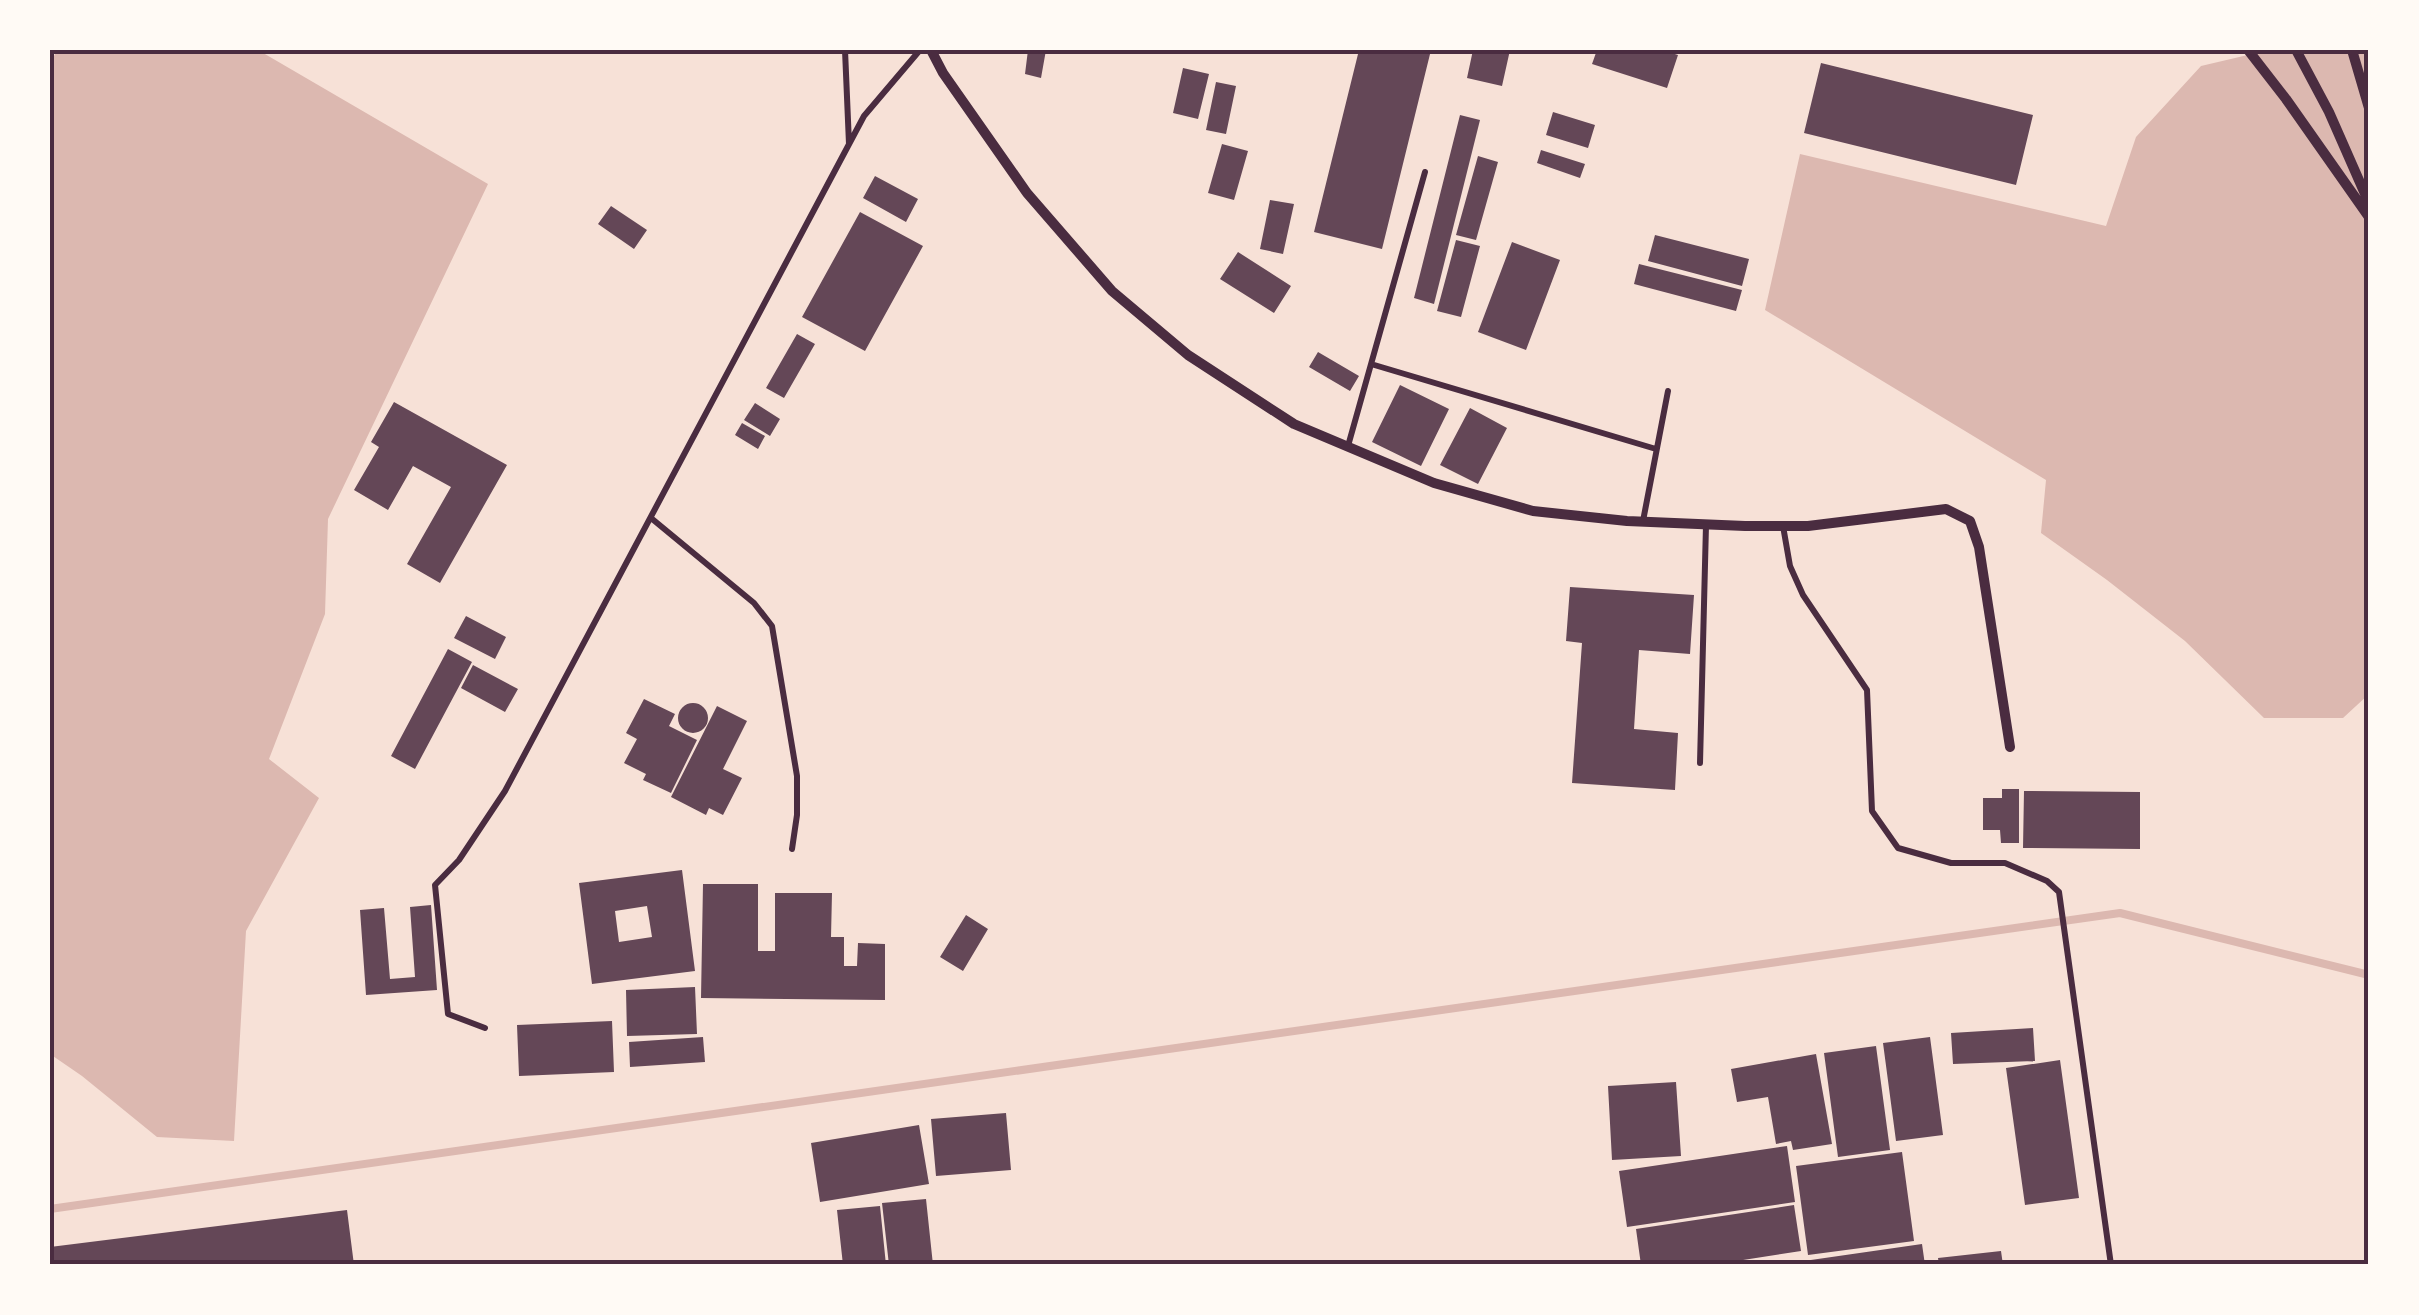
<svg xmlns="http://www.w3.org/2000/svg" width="2419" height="1315" font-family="'PT Sans',sans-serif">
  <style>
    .water { fill: #dcb8b0 }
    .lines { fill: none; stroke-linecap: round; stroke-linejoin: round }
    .stream { stroke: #dcb8b0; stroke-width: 8 }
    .building { fill: #644757; fill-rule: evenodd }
    .service { stroke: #4a2c40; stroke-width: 6 }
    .minor { stroke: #4a2c40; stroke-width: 10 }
    .neatline { fill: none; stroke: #4a2c40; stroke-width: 4 }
  </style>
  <rect width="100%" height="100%" fill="#f7e1d7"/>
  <path class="water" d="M 57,50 L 258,50 L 488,184 L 328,519 L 325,614 L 269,759 L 319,798 L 246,931 L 234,1141 L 157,1137 L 82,1076 L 50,1054 L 50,64 Z
    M 2269,50 L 2369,50 L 2369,694 L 2343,718 L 2264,718 L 2185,641 L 2107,580 L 2041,533 L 2046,480 L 1765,310 L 1800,154 L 2106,226 L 2136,137 L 2201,66 Z"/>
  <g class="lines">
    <path class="stream" d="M 50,1209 L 2120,913 L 2369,975"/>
  </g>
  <path class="building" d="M 1028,50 L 1046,50 L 1041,78 L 1025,74 Z
    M 1359,50 L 1431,50 L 1382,249 L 1314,232 Z
    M 1473,50 L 1510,50 L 1502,86 L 1467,78 Z
    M 1597,50 L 1662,50 L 1678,55 L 1667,88 L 1592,64 Z
    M 1821,63 L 2033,115 L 2016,185 L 1804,133 Z
    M 1183,68 L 1209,74 L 1198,119 L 1173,113 Z
    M 1216,82 L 1236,86 L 1226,134 L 1206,130 Z
    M 1553,112 L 1595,125 L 1588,148 L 1546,135 Z
    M 1460,115 L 1480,120 L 1434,304 L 1414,298 Z
    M 1222,144 L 1248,151 L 1234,200 L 1208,193 Z
    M 1541,150 L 1585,164 L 1580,178 L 1537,163 Z
    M 1478,156 L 1498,162 L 1476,240 L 1456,235 Z
    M 875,176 L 918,199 L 906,222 L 863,198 Z
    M 1270,200 L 1294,204 L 1283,254 L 1260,249 Z
    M 611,206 L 647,230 L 634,249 L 598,224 Z
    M 860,212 L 923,246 L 865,351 L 802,317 Z
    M 1655,235 L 1749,259 L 1742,286 L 1648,261 Z
    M 1456,240 L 1480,246 L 1461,317 L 1437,311 Z
    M 1512,242 L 1560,260 L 1526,350 L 1478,332 Z
    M 1238,252 L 1291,286 L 1274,313 L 1220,279 Z
    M 1639,264 L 1742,290 L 1736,311 L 1634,284 Z
    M 797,334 L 815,344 L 784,398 L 766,388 Z
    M 1318,352 L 1359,376 L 1350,391 L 1309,367 Z
    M 1400,385 L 1449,409 L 1421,466 L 1372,442 Z
    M 394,402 L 507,465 L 440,583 L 407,564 L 451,487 L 413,466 L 388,510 L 354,490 L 379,447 L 371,442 Z
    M 755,403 L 780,419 L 770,436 L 744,420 Z
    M 1470,408 L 1507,428 L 1478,484 L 1440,465 Z
    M 742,423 L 765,436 L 758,449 L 735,435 Z
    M 1570,587 L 1694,595 L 1690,654 L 1639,650 L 1634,729 L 1678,733 L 1675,790 L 1572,783 L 1582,643 L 1566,641 Z
    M 466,616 L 506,637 L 495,659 L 454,638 Z
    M 448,649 L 472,662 L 415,769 L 391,756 Z
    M 473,665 L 518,689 L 505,712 L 461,688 Z
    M 644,699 L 675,714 L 669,726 L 697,740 L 671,793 L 643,780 L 646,774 L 624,763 L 637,739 L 626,733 Z
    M678 718a15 15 0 1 1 30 0a15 15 0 1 1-30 0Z
    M 717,706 L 747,721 L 723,769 L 742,778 L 723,815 L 709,808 L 706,815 L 671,797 Z
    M 2002,789 L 2019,789 L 2019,843 L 2001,843 L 2000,830 L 1983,830 L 1983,798 L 2002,798 Z
    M 2024,791 L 2140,792 L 2140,849 L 2023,848 Z
    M 682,870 L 695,971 L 592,984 L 579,883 ZM 647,906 L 652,937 L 619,942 L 615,911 Z
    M 703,884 L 758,884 L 758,951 L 775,951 L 775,893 L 832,893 L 831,937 L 844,937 L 844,966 L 857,966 L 858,943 L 885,944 L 885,1000 L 701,998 Z
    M 431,905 L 437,990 L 366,995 L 360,910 L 384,908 L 390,979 L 415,977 L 410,907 Z
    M 966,915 L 988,929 L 963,971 L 940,957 Z
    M 695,987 L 697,1034 L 627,1036 L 626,990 Z
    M 612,1021 L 614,1072 L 519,1076 L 517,1025 Z
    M 2033,1028 L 2035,1061 L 1953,1064 L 1951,1033 Z
    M 703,1037 L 705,1062 L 630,1067 L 629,1042 Z
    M 1930,1037 L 1943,1135 L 1896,1141 L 1883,1043 Z
    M 1876,1046 L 1890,1150 L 1838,1157 L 1824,1053 Z
    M 1816,1054 L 1832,1144 L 1793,1150 L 1791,1141 L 1776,1144 L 1768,1097 L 1737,1102 L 1731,1069 Z
    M 2060,1060 L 2079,1198 L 2025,1205 L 2006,1068 Z
    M 1676,1082 L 1681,1156 L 1612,1160 L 1608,1086 Z
    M 1006,1113 L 1011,1170 L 936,1176 L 931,1119 Z
    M 919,1125 L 929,1184 L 820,1202 L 811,1143 Z
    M 1787,1146 L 1795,1202 L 1627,1227 L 1619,1171 Z
    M 1902,1152 L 1914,1241 L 1808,1255 L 1796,1166 Z
    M 926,1199 L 933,1265 L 889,1265 L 882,1203 Z
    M 1794,1205 L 1801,1251 L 1711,1265 L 1641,1265 L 1636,1229 Z
    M 880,1206 L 886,1265 L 843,1265 L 837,1210 Z
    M 347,1210 L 354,1265 L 50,1265 L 50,1247 Z
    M 1922,1244 L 1925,1265 L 1790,1265 L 1790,1263 Z
    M 2001,1251 L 2003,1265 L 1939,1265 L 1938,1258 Z"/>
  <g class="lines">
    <path class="service" d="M 845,50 L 849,144
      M 1371,364 L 1656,449
      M 1348,446 L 1425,172
      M 651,518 L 754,603 L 772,626 L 797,776 L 797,815 L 792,849
      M 1643,521 L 1668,391
      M 1783,526 L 1790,566 L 1803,595 L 1867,690 L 1872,811 L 1898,848 L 1951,863 L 2005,863 L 2047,881 L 2059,892 L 2111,1265
      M 1700,763 L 1706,525
      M 485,1028 L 448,1014 L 435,885 L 459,860 L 505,791 L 864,116 L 920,50"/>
    <path class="minor" d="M 931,50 L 943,73 L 1027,193 L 1112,291 L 1188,355 L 1294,424 L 1434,483 L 1533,511 L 1627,521 L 1745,526 L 1808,526 L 1946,509 L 1970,521 L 1979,547 L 2010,747
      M 2248,50 L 2286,99 L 2369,217
      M 2296,50 L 2329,112 L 2369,203
      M 2352,50 L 2369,108"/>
  </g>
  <rect width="2419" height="1315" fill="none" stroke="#fffaf5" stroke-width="105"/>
  <rect x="52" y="52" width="2314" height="1210" class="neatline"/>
</svg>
